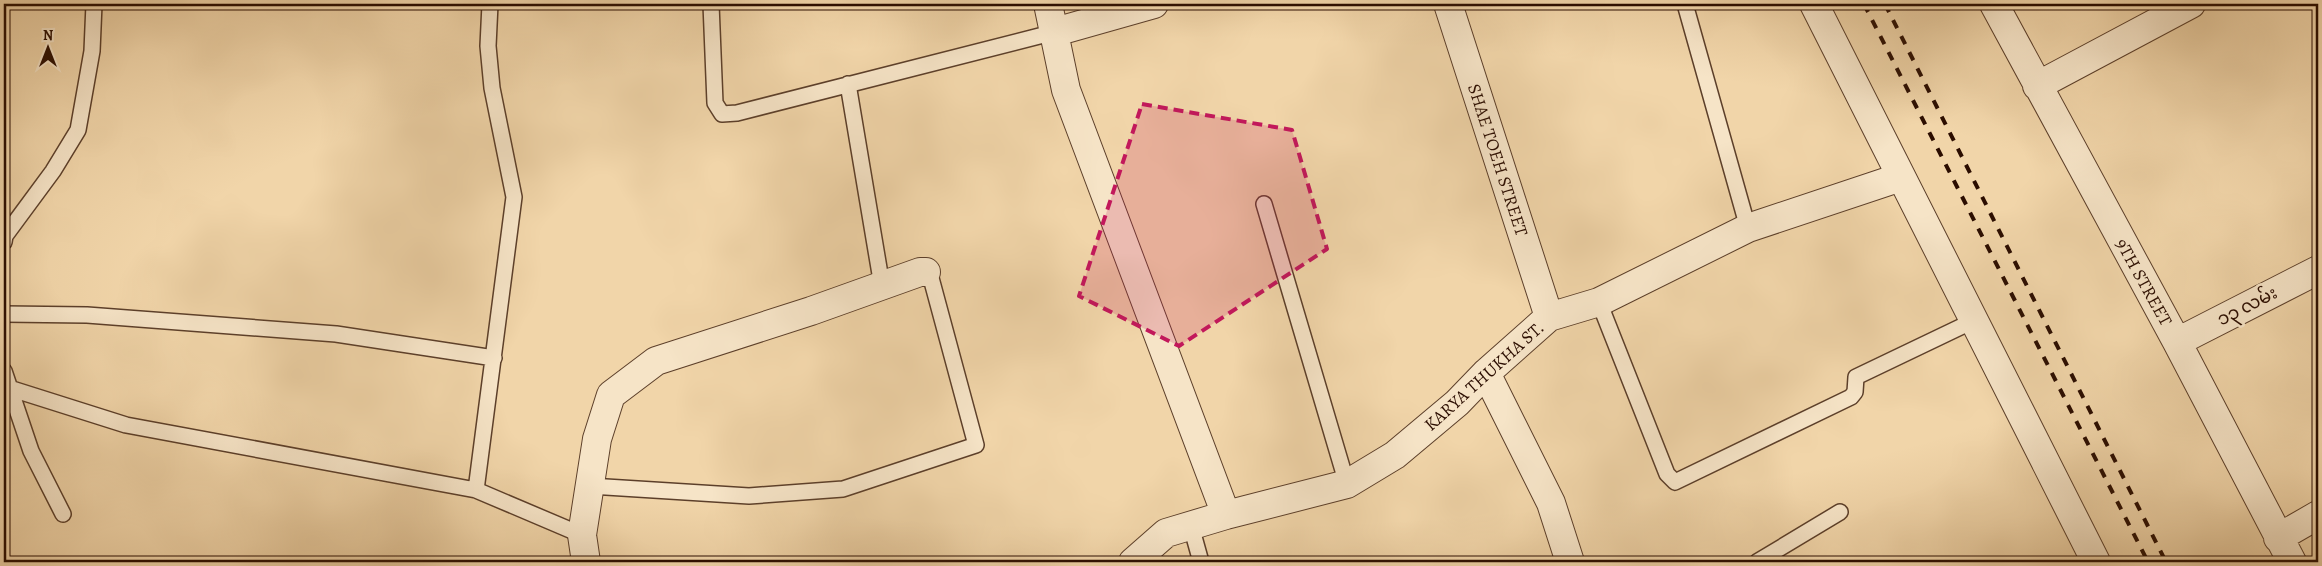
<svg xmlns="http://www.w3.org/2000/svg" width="2322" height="566" font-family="Alegreya,'Noto Sans Myanmar',serif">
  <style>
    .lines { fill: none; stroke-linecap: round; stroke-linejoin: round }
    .lane-casing { stroke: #5c3f2a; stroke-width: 18 }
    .street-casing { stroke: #5c3f2a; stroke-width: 30 }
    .lane { stroke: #f6e4c7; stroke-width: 15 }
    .street { stroke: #f6e4c7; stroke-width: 28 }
    .rail { stroke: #2b0d00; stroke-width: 4; stroke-dasharray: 9 9; stroke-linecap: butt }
    .marked { fill: #c2185b; fill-opacity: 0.2; stroke: #c2185b; stroke-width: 4; stroke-dasharray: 10 6; stroke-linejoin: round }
    .labels { text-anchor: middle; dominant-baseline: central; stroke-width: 5; stroke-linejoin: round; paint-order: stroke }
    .street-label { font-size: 18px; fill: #2b0d00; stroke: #f6e4c7 }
  </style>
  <rect width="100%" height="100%" fill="#f1d5a9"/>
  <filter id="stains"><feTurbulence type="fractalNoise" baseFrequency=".004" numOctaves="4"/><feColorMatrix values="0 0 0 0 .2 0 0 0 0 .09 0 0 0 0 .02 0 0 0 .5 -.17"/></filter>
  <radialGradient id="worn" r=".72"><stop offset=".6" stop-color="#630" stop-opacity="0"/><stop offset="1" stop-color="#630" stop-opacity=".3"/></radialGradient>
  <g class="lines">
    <defs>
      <path id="lane" d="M 711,4 L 715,103 L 722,114 L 737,113 L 1055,32
        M 1685,4 L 1748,228
        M 848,84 L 882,286
        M 1264,204 L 1347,484
        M 4,242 L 5,236 L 53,171 L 78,130 L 92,51 L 94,4
        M 1599,302 L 1667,474 L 1675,482 L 1851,397 L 1855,392 L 1856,377 L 1973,321
        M 4,314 L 87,315 L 336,334 L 494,358
        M 4,371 L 31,451 L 63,514
        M 9,388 L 126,425 L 476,490 L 582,535
        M 590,486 L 749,496 L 843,489 L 976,445 L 931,278 L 926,272
        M 476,490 L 514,197 L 492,88 L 488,46 L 490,4
        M 1191,526 L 1201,562
        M 1757,562 L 1840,512"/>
      <path id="street" d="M 1048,4 L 1066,90 L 1226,515
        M 1448,4 L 1549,317
        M 1814,4 L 2096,562
        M 1994,4 L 2177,342 L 2292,562
        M 1055,32 L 1154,4
        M 2037,86 L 2191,4
        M 2177,342 L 2318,270
        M 1486,373 L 1551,503 L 1570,562
        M 2278,538 L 2318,515
        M 586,562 L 582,535 L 597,439 L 611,395 L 656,361 L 811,311 L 920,272 L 926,272
        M 1133,562 L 1166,533 L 1226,515 L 1347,484 L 1395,455 L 1457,403 L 1486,373 L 1549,317 L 1599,302 L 1748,228 L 1901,177"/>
    </defs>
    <use href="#lane" class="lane-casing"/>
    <use href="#street" class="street-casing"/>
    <use href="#lane" class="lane"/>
    <use href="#street" class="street"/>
    <path class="rail" d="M 1864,4 L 2148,562
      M 1885,4 L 2166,562"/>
  </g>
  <path class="marked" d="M 1142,104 L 1292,130 L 1327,249 L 1179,346 L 1079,296 Z"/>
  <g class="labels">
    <g class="street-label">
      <text transform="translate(1498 160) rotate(72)">SHAE TOEH STREET</text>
      <text transform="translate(2144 282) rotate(61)">9TH STREET</text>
      <text transform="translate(2247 306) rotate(-27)">၁၃ လမ်း</text>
      <text transform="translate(1484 376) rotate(-42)">KARYA THUKHA ST.</text>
    </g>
  </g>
  <rect width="2322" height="566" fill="none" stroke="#f1d5a9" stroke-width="20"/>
  <rect x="5" y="5" width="2312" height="556" fill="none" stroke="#2b0d00" stroke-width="2.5"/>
  <rect x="10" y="10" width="2302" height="546" fill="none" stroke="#2b0d00"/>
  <g transform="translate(48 48)" stroke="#f6e4c7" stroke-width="4" paint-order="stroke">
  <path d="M0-4L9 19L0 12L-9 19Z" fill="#2b0d00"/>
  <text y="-8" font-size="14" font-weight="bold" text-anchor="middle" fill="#2b0d00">N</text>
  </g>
  <rect width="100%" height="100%" filter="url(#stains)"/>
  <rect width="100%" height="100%" fill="url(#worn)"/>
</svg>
